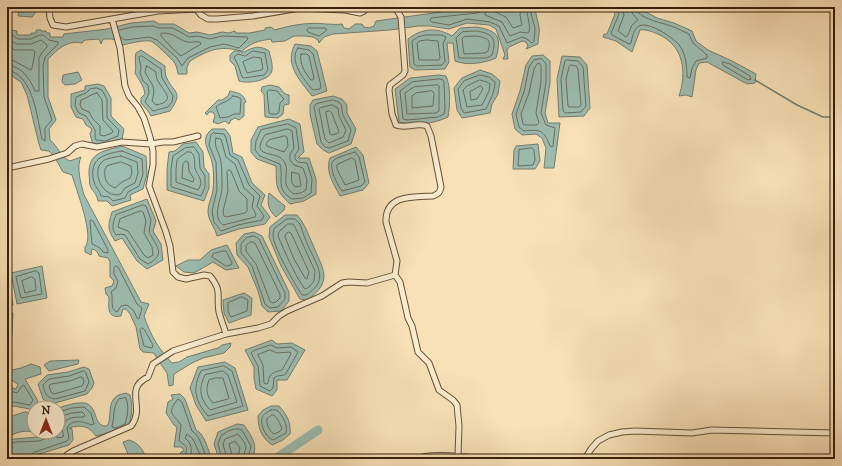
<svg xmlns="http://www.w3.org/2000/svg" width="842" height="466" font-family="'IM FELL DW Pica',serif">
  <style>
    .water { fill: #9dbdb2; stroke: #737e70 }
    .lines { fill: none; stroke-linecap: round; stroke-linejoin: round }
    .shore { stroke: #686e60; stroke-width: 1 }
    .stream { stroke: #737e70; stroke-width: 1.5 }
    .river { stroke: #9dbdb2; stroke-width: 9 }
    .minor-casing { stroke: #655038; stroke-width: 7 }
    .minor { stroke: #faecd0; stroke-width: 5 }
  </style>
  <rect width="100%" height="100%" fill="#f8e1b7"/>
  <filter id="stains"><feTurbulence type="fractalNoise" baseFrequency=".005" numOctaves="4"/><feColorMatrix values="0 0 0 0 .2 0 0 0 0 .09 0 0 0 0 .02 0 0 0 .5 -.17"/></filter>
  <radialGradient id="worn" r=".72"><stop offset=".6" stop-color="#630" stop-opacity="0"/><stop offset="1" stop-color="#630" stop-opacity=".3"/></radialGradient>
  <path class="water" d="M 13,7 L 33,7 L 35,13 L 32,17 L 18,16 L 19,11 Z
    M 497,7 L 536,7 C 535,16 538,19 539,27 C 540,32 538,38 538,44 L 526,49 L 528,46 L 526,42 L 522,41 L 509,47 L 507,50 L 508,59 L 503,59 L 505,55 L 496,29 L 489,25 L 467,23 L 449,29 L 430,26 L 418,26 L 390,30 L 333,34 L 324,37 L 319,43 L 318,40 L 313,37 L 305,36 L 294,36 L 285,41 L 272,42 L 271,39 C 258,41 252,42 241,52 L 244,52 C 253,47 260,45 269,51 C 270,56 273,64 272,70 C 271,81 247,84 239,81 L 235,66 L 230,61 L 230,55 L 234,51 L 241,51 C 219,45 209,50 190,61 L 187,67 L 187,74 L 178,74 C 177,70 177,66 174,62 C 172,59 154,42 151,41 C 144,40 130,43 123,45 C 117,38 111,39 103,39 L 101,44 L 99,39 L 85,40 L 82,43 C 67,40 58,49 48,59 L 48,97 L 56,120 L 49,129 L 50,140 C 58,146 61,158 70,161 L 81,157 C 76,167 81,184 84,195 L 141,302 L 149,304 L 144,316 C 150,334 159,350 172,363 L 179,362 L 187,357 L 218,348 L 222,345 L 231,343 L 230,347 L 224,353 L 203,358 L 192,363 L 174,374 L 173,385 L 169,386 L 167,373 L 158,360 L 154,353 L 143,352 L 140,349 L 136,327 L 130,314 L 126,309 L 123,309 L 121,316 C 106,319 109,306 109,297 L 106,294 L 105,288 L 112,286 L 114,281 L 110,277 L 110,262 L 108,258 L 99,256 C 98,252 96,250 92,249 L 91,255 L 85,252 L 85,247 C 95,237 76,189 72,175 L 63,172 L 54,156 L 49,151 L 41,150 L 39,144 L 27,95 L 21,82 L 7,73 L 7,29 L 17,31 L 17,35 L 31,35 L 31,33 L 36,33 L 36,30 L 41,30 L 41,31 L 46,31 L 47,33 L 50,33 L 50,37 L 63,37 L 64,34 L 107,29 L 131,23 L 154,21 L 159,24 L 174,24 L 189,33 L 197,32 L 210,35 L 222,32 L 229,33 L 235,31 L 236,33 L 250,33 L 265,30 L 265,28 L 271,27 L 275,30 C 291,25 309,22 326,24 C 332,24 335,25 342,24 L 344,28 L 349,29 L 355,24 L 362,24 L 364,27 L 369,28 L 374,26 L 376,21 L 441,12 Z
    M 612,7 L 637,7 L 657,18 L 674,23 L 692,31 L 696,41 L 708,50 L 732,61 L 756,74 L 755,83 L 747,84 L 707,62 L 699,63 L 696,70 L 692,97 L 686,95 L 679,96 C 687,72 684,46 658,34 C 652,32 647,29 640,30 L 632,52 L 616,41 L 603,37 L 604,34 L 607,34 L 615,14 Z
    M 477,27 C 498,31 502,36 496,58 C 485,63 467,66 455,61 L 453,43 L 447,43 L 449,62 L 445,69 L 415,70 L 410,67 L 408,39 C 422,28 437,27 452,36 L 460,28 Z
    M 295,44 L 311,46 L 317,51 L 327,91 L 312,96 C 300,80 284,65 295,44 Z
    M 141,50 L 165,66 C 165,69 165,74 166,76 C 172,93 185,90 170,111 L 151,116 L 148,111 L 141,103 L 141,98 L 145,94 C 144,86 139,80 135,73 C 137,66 134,60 136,53 Z
    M 543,55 L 550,61 L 550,83 L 545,113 L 548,123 L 560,123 L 554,168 L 544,168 L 546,148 L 542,138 L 536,134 L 522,135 L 515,129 L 512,114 L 520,91 L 526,65 L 532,56 Z
    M 562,56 L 580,57 L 587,65 L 590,108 L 584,116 L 559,117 L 557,79 Z
    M 480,70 L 492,74 L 500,81 L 498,94 L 492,104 L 490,113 L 462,118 L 457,110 L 454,88 L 462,78 Z
    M 78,72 L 82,80 L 75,84 L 65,85 L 62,82 L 63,75 Z
    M 439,75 L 446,76 C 451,87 450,105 448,117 C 434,124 414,126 399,122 L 395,89 L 410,78 Z
    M 98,84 L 104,86 L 111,98 L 111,116 L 124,129 L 122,139 L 106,145 L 93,145 L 90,134 L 92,129 L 86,125 L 83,119 L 76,117 L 71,107 L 71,94 L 85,90 L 85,86 Z
    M 270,85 L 279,87 L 285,94 L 289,95 L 289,104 L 284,105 L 283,114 L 278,118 L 265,117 L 264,94 L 261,91 L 262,87 Z
    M 230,91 C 238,93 243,93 246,102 L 244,103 L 244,116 L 239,120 L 235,118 L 231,120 L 229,124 L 225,121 L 218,124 L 213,122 L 215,116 L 213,112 L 209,112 L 207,115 L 205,113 L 218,100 L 222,100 L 228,96 Z
    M 333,96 L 342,99 L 347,105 L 347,113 L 356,129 L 351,144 L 329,153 L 323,150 L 317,144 L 310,114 L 310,105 L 313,100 Z
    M 289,119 L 300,124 L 304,152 L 298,158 L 309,158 L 316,179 L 316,194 L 304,201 L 290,204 C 274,189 277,186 276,166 L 257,159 L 251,152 L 251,140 L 258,127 Z
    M 212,129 L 225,129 L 230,136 L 233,153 L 242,157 L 252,183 L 265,195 L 261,205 L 270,217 L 265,224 L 239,229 L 217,236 C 215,227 208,221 208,211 C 208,204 212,197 213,190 C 214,182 214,170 212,162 C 209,149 199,140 212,129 Z
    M 196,142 L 203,152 L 204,167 L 209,174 L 209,188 L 204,201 L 167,190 L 167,169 L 169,152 L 175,151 L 183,144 Z
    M 538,144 L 540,161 L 535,169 L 513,169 L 514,150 L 516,146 Z
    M 122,146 L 146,156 L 147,174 L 143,189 L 130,195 L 131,200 L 112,206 L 107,201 L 98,201 C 96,191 92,192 90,185 C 89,182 90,178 89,175 C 88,152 104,151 122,146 Z
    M 356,147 L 363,155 L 369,183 L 363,190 L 340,196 C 334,184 325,172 330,158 Z
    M 269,193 L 285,206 L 284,210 L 276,217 C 268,209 267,204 269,193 Z
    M 147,199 L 156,221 L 153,231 L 161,244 L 163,260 L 147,269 L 137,261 L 122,238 L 115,241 C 107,229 108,225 112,212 Z
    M 285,215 L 297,215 C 305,224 308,234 313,245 C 323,270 334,281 307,300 L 300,299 L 281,266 L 269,237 L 270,227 Z
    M 254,232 L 262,236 L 289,292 L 289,301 L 281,311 L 268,312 L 262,306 L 258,291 L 248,267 L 237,255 L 236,243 L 244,234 Z
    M 227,245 L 239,268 L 226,270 L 213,262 L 194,273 L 184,272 L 176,266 L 188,260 L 200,260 L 211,250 Z
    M 42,266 L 47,298 L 17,304 L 11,273 Z
    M 7,275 L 8,275 L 13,305 L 7,306 Z
    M 244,293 L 252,298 L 251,315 L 229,323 L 224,313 L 223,300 Z
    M 7,313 L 13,313 L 11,351 L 7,351 Z
    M 272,340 L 277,344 L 292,343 L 305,350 L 287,380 L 277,380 L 277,390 L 272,396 L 256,389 L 254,378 L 254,367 L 245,350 Z
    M 79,360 L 78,364 L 49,371 L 44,365 L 50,361 Z
    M 225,362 L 235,368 L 248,410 L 206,421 L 196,405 L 190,388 L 198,367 Z
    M 31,364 L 40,367 L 41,374 L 25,379 L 38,401 L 34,408 L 30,409 L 14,406 L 7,408 L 7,386 L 16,389 L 18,384 L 14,382 L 14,381 L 7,381 L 7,371 L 21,368 Z
    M 84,367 L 89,369 L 94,383 L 92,388 L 87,394 L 55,403 L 48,402 L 43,399 L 38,384 L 47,375 L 68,372 Z
    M 126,393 L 130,395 C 133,407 132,416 128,428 L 96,436 C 89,426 81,424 69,428 L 72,429 L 73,440 L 69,445 L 36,455 L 31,459 L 7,459 L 7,441 L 14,439 L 39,437 L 50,433 L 48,432 L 58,432 L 58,408 C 66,406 75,402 84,403 C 99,405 92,427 107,426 C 113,418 106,403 117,396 C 119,394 124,394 126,393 Z
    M 180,394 L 185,399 L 196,430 C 205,434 208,451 212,459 L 183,459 L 180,455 L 181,452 L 184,451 L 182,447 L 174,447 L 177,427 L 174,425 L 166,413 L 168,402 L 173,399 L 171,395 Z
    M 271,406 L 279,406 C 287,415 291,422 290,434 L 283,440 L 272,445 C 262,438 258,429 258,416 L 263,410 Z
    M 25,412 L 34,413 L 34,432 C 23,430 16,432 7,438 C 7,417 4,418 25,412 Z
    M 237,424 L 244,425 C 251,436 260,446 251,459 L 219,459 L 214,444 L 218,432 Z
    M 129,440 C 139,443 142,449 147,459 L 130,459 C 128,453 125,448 123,442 Z"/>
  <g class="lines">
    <path class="shore" d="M 481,7 L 481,11 L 477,13 L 431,18 L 430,20 L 432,22 L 449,25 L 467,19 L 490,22 L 499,26 L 507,43 L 522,37 L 527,39 L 532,43 L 534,41 L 535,28 L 531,14 L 532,7
      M 486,7 L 485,15 L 502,22 L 510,36 L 520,32 L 527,33 L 529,32 C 531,24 526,16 527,7
      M 492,7 L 493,11 L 506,17 L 513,28 L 522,25 L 520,15 L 521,7
      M 616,7 L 619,14 L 611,33 L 612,35 L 629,44 L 631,43 C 632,38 634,28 639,26 C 649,21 674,38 680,46 C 686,54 687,68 687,77 L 690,78 L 692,68 L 696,61 L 707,58 L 707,55 L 693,43 L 689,34 C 684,32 679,29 674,27 C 664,23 637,19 635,7
      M 622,7 L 624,15 L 618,31 L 626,37 L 628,35 L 632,25 L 638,20 L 632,13 L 630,7
      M 309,28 L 325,28 L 327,30 L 319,36 L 308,32 L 307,30 Z
      M 119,30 L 132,27 L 153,26 L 159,28 L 173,28 L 189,37 L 197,36 L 210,39 L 222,36 L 247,37 L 248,39 L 239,48 L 224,44 L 210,47 L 188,58 L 182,66 L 177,58 L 157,40 L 149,37 L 125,40 L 121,37
      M 477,31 C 493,34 497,38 492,55 L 487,58 L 459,58 L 456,38 L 462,32 Z
      M 163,33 C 175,33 177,39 187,42 C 192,43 196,41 200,42 L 201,44 L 181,56 L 172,48 L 161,36 L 161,34 Z
      M 7,34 L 12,35 L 18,39 L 31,39 L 39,35 L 43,35 L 49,40 L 58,42 L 58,44 L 45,57 L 43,66 L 44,97 L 52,120 L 45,128 L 45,141 L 42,139 C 37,119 34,74 7,70
      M 426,35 L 442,35 L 446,37 L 443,44 L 445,61 L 442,65 L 417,66 L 414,64 L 412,41 L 418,37 Z
      M 476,36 C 487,38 492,39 488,51 L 485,53 L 464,54 L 462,39 L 464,37 Z
      M 7,39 L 17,44 L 31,44 L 41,40 L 47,45 L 47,47 L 41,54 L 39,58 L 39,91 L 35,91 C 30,79 22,66 7,65
      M 427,40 L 438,41 L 440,58 L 439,60 L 419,60 L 417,43 L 420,41 Z
      M 7,46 L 15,50 L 33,50 L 35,52 L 32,68 L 31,70 L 14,61 L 7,59
      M 298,48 L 309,50 L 313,54 L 321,86 L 320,89 L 313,90 C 305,81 288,61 298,48 Z
      M 253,51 L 265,53 L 268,70 L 264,75 L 244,78 L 242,77 L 238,65 L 234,57 L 238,54 L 245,56 Z
      M 301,54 L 307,54 L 309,56 L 314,78 L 313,80 L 311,80 C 305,73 299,63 301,54 Z
      M 140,56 L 142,56 L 161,69 L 162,78 L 173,96 L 172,102 L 168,107 L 153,111 L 145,102 L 149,93 L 148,85 L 143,81 L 140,73 L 141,67 L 139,58 Z
      M 254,57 L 261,58 L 263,69 L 261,70 L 247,73 L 243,62 Z
      M 542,59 L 546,64 L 546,82 L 541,113 L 546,125 L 555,128 L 553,146 L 552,147 L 550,146 C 544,130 540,129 524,131 L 519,127 L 516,114 L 524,92 L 529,67 L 534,60 Z
      M 567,60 L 578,61 L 583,67 L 586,106 L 581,112 L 565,113 L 563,111 L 561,79 L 565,61 Z
      M 723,62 L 730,64 L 750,76 L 751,79 L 748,80 L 723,65 Z
      M 540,64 L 541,66 L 541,82 L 536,113 L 539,123 L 537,125 L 525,125 L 523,124 L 521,114 L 529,93 L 534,69 L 537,64 Z
      M 571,65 L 576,66 L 578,69 L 581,105 L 579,107 L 569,107 L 568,106 L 566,79 L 569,67 Z
      M 147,66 L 156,72 C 156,75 156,78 158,81 C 164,92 177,101 156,105 L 152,101 C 157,85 151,85 145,72 Z
      M 480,75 L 489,77 L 495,82 C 495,92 490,100 486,109 L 464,113 L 461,108 L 458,89 L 464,81 Z
      M 439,79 L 443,80 L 444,82 L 445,109 L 444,114 L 438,117 L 407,120 L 403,119 L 400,91 L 412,82 Z
      M 480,80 L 487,82 L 490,84 L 489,91 L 482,105 L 467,107 L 463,90 L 467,86 Z
      M 438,85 L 439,86 L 439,111 L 436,113 L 407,114 L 405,93 L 414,87 Z
      M 481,86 L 483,89 L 477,99 L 471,100 L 470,92 Z
      M 97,88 L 102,90 L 107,99 L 107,118 L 119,130 L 118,136 L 105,141 L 96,140 C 94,135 96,134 95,130 C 95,129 87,118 86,116 L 79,113 L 75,106 L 76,97 L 86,93 L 90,89 Z
      M 269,90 L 277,91 L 284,99 L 280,103 L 279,112 L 277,114 L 270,114 L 269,112 L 267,92 Z
      M 432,91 L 434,93 L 433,106 L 412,108 L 412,96 L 416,93 Z
      M 97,93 L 102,100 L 103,120 L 113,131 L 112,133 L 104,136 L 100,135 L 100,126 L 93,119 L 89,112 L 82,109 L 80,105 L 81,100 C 87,98 91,94 97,93 Z
      M 233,96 L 238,97 L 241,99 L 240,114 L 234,114 L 228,117 L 220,118 L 216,107 C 221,102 227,103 233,96 Z
      M 333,100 C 345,104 340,105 343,115 C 345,120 349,125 351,130 L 348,141 L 329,148 L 325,147 L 321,142 L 314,107 L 316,104 Z
      M 332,105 L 338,108 L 339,116 L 346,130 L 343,137 L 329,143 L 325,139 L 319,109 L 320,108 Z
      M 330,111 L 332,113 L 334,119 L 339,131 L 338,133 L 332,135 L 330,134 L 326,114 L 326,112 Z
      M 288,124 L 296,128 L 299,149 L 295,155 L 295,159 L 298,162 L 307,163 L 312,179 L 311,193 L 303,198 L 292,199 C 275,189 284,179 280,164 L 260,156 L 255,150 L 256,141 L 261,130 Z
      M 288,129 L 292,131 L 294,148 L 290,154 L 290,160 L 294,165 L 303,168 L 307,180 L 306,190 L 301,193 L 294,194 C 278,184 292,170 283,160 C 275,150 249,159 265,135 Z
      M 213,133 L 224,134 L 226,138 L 230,155 L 238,160 L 249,185 L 260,196 L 257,206 L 264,216 L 262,220 L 238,225 L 221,231 L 214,222 L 212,211 L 217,190 L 216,162 L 209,145 L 211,135 Z
      M 285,136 L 287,137 L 288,146 L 284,152 L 267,146 L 266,144 L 269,140 Z
      M 216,138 L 221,139 L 226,157 L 235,164 L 244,188 L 254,197 L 252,207 L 256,214 L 255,217 L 223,225 C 211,216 222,199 222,187 C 222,179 222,170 221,162 C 220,153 213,147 216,138 Z
      M 194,147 L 199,154 L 200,168 L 205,176 L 205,187 L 201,196 L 172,187 L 171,186 L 171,169 L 173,156 L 185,148 Z
      M 532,148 L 534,150 L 535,160 L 533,165 L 518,166 L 519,150 Z
      M 122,151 L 142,159 L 143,174 L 139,186 L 128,192 L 125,198 L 113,201 L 109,197 L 101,196 C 100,190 95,187 94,182 C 88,159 103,154 122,151 Z
      M 187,152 L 191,152 C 196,157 194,162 195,168 C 197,176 205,180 198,190 L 176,182 L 176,170 L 177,160 Z
      M 355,152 L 359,157 L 365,182 L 361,186 L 342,191 C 338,186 328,167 333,161 C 336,157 350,154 355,152 Z
      M 121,156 L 137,162 L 138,173 L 135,183 L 125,188 L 121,194 C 103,200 90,171 103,161 C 107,158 116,157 121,156 Z
      M 352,158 L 355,160 L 359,180 L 345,185 L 337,169 L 337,165 Z
      M 186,161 L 188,162 L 189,171 L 194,179 L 193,182 L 182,178 L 183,164 Z
      M 121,162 L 131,166 L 132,173 L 130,178 L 122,182 L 115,188 C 106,184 104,179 105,169 L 107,166 Z
      M 229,170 L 231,171 L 239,191 L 247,199 L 247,211 L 245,213 L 226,217 L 224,216 L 223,211 L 228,191 L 227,172 Z
      M 292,172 L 299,174 L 301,186 L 295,187 L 292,183 Z
      M 143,205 L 146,206 L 151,220 L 149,232 C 156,246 167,254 148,264 L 140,259 L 125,235 L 122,234 L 116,235 C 111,229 113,222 116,215 Z
      M 141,211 L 143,212 L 146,221 L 144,233 L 152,247 L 153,255 L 148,258 L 144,255 L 128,231 L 118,227 L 120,219 Z
      M 287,219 L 295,219 L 300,224 C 303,233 306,242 310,250 C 319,269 328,281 306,295 L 302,295 C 295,284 273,247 273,235 C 273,234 274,230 274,229 Z
      M 91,220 L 93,221 L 108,250 L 108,253 L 103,252 L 100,248 L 92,244 L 90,222 Z
      M 288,224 L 293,224 L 295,227 L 315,271 L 314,281 L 310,286 L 306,289 L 304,288 C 293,272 286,254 278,236 L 279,232 Z
      M 289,232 L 291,233 L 309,272 L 307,279 L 305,278 L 294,259 L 285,237 L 285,235 Z
      M 254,236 L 259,239 L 285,293 L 285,299 L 278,307 L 270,308 L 265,304 L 252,266 L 241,253 L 241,244 L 246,238 Z
      M 250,242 L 253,242 L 255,243 L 280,294 L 280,298 L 276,302 L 272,303 L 270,301 L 256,264 L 246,251 L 246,246 Z
      M 223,251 L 226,251 L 232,263 L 231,265 L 226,266 L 212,257 L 213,254 Z
      M 116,266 L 118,267 L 137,304 L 142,308 L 139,319 L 137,318 L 134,311 L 127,305 L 121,306 L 117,312 C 109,309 114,298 111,292 L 116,288 L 118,281 L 114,274 L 114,268 Z
      M 36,271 L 39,273 L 42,294 L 21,298 L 16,277 Z
      M 32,277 L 35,279 L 36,290 L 25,293 L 22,281 Z
      M 242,297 L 248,300 L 247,311 L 231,317 L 228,312 L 228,303 Z
      M 142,328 L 144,329 L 153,345 L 152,348 L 144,346 L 140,330 Z
      M 271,345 L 277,348 L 291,347 L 298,352 L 285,375 L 277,376 L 274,378 L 273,388 L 270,391 L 260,386 L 258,366 L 251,353 L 253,351 Z
      M 270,350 L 277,353 L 290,352 L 291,354 L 282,370 C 274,372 269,373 268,383 L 266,384 L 264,383 L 263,365 L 258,355 Z
      M 224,366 L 232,371 L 243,406 L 208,416 C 195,401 192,389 201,371 Z
      M 84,371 L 86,373 L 89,382 L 85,391 L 55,399 C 46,398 45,393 43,385 L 49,379 L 69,376 Z
      M 223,371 L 228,375 L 237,402 L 210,410 C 200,399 198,389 205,375 Z
      M 81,377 L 83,378 L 84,382 L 82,386 L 54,394 L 51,392 L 49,386 L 51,384 L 70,381 Z
      M 216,378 L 223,378 L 229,398 L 228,399 L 213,403 C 207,397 205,389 209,380 Z
      M 7,390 L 17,393 L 22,386 L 24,385 L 33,400 L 30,405 L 14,402 L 7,404
      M 126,398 C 129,406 128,415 125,424 L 119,427 L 113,428 L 112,426 C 115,416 112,408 119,399 Z
      M 271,410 L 277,410 C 283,417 288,424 286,433 L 273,440 C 266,437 260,426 262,418 C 263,414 268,412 271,410 Z
      M 272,415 L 274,415 C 278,419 280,423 282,429 L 279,432 L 274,434 C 269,431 266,424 267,419 Z
      M 57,432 L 57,438 L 63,437 C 64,433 62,432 62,428 C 63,417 76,417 84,417 L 85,415 L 82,412 L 72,413 L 58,417
      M 7,445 L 15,442 L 39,441 L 50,437 L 52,432
      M 29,459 L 30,455 L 35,452 L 67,441 L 69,438 L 67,428 C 71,419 84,421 91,425 L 94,424 L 91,413 L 84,407 L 72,408 L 58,412
      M 186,459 C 184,447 192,450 179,441 L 181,425 C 173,413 166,414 178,399 L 182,402 L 192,431 L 197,435 L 200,441 L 207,459
      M 191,459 C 191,450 193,444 185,438 L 187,434 L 193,439 L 202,459
      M 222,459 L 218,444 L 221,436 C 227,431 235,427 242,430 L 251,446 L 248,459
      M 227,459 L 223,444 L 225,439 L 238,434 L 244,442 L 246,447 L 243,459
      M 233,459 L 229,444 L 235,441 L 240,448 L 237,459"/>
    <path class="stream" d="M 755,80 L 797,105 L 823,117 L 835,117"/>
    <path class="river" d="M 275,459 L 318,430"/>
    <defs>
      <path id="minor" d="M 49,7 L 50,18 L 53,25 L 66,27 L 158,11 L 196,9 L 201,15 L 208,19 L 217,19 L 253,16 L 300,8 L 345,10 L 360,13 L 364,11 L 366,7
        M 395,7 L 401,17 L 405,71 L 403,75 L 390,85 L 389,90 L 392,114 L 396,125 C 406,129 417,122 427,126 L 431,136 L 441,187 C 440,193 438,194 433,196 C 414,197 385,194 386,222 L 397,261 L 395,275 L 400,282 L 408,318 L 412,326 L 418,352 L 429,363 L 439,390 L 453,400 L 457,405 L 459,426 L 458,456
        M 112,19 L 120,48 L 125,86 L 129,96 L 138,107 L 144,118 L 150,137 L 153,151 L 153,165 L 149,186 L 166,232 L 170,246 L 173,272 L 178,277 L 186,279 L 204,275 L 210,276 C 223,292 216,296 219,312 C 221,320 224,327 226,334
        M 7,168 L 49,159 L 67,153 L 75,146 L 82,144 L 97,147 L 122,142 L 151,144 L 163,142 L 173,142 L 198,136
        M 64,459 L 67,455 L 73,451 L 131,426 C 146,407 123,389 148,377 L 153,364 L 173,351 L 226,334 L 258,328 L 271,324 L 279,316 L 287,311 L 322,296 L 342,283 L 349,282 L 367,283 L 395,275
        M 417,459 C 428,452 470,457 484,459
        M 585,459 L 591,449 L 598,441 L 609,435 L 622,432 L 635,431 L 692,433 L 712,430 L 835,433"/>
    </defs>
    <use href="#minor" class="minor-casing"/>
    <use href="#minor" class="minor"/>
  </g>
  <rect width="842" height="466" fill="none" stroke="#f8e1b7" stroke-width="24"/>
  <rect x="8" y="8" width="826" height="450" fill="none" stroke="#341f0e" stroke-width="2"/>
  <rect x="12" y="12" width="818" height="442" fill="none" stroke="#341f0e"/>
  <g transform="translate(46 420)"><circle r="19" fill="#faecd0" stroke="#ab9a82"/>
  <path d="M0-3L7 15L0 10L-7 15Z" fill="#8f2418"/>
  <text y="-6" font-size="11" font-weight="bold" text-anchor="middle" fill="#341f0e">N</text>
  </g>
  <rect width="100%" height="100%" filter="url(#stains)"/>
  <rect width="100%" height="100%" fill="url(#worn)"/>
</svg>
